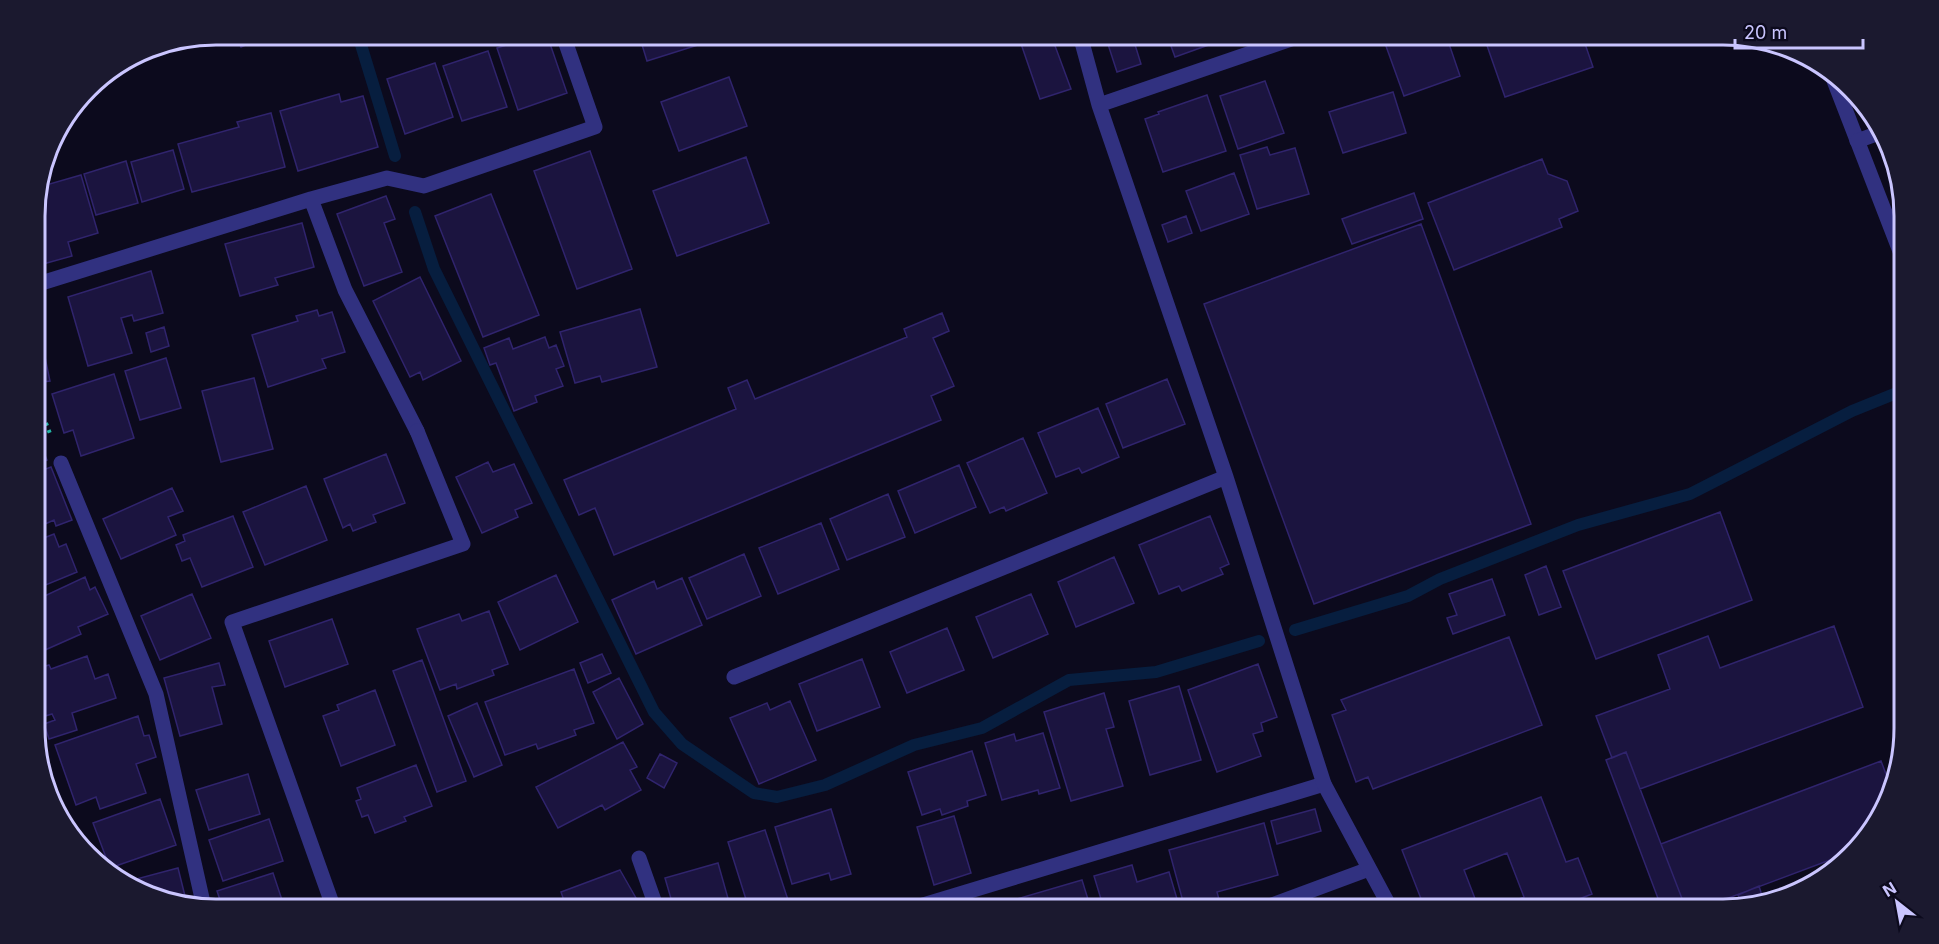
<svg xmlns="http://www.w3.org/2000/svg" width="1939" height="944" font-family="Inter,sans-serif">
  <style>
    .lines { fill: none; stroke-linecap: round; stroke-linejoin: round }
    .stream { stroke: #071e3f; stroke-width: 12 }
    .building { fill: #1b143f; stroke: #30246d; stroke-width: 1.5 }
    .path { stroke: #23b5a6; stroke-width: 4; stroke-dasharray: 3 4.5; stroke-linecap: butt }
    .lane { stroke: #313180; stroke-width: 15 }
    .street { stroke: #313180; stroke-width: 15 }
    .rim { fill: none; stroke: #cac5ff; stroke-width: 3 }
  </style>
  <rect width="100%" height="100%" fill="#0c0a1d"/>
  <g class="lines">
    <path class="stream" d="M 358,35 L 395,156
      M 415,212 L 434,269 L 654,712 L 682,744 L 754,793 L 777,797 L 825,785 L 914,745 L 982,728 L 1069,680 L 1156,672 L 1259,641
      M 1295,630 L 1408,596 L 1440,579 L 1578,525 L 1690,494 L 1852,411 L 1904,390"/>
  </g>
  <path class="building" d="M 235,35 L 270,35 L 241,47 Z
    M 539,35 L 547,35 L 567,93 L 518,110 L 497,48 Z
    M 639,35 L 716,35 L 717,39 L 647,61 Z
    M 1018,35 L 1051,35 L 1071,89 L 1040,99 Z
    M 1105,35 L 1132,35 L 1141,64 L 1117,72 Z
    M 1167,35 L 1226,35 L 1228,38 L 1175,57 Z
    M 1382,35 L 1446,35 L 1460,76 L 1404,96 Z
    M 1490,35 L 1582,35 L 1593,67 L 1505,97 L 1484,37 Z
    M 488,51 L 507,107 L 462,121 L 443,66 Z
    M 435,63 L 453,117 L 405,134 L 387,79 Z
    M 729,77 L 747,126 L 679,151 L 661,102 Z
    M 1265,81 L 1284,133 L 1238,149 L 1220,96 Z
    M 1393,92 L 1406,133 L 1343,153 L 1329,112 Z
    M 339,94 L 341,102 L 363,96 L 378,147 L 298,171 L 280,111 Z
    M 1207,95 L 1226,151 L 1163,172 L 1145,119 L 1159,114 L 1158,112 Z
    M 271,113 L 285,167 L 192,192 L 178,144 L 239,127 L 237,122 Z
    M 1267,147 L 1270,155 L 1295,148 L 1309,194 L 1257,209 L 1240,155 Z
    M 173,150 L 184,189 L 142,202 L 131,162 Z
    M 590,151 L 632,269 L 577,289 L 534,171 Z
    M 746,157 L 769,223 L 677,256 L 653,191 Z
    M 1542,159 L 1548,174 L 1567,181 L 1578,211 L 1559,219 L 1562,227 L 1454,270 L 1428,203 Z
    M 126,161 L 138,203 L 96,215 L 84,174 Z
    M 1891,163 L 1903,192 L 1903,207 L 1887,164 Z
    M 1234,173 L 1249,214 L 1201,231 L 1186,191 Z
    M 81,175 L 98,233 L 68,242 L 72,256 L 36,266 L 35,222 L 39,221 L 35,204 L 39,187 Z
    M 1414,193 L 1423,219 L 1352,244 L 1342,219 Z
    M 491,194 L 539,315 L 483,337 L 435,216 Z
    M 386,196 L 395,219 L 384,223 L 402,272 L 364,286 L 337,214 Z
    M 1186,216 L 1192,233 L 1168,242 L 1162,225 Z
    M 302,223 L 314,267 L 275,278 L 278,285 L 240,296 L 225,244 Z
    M 1421,224 L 1531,524 L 1314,604 L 1204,304 Z
    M 151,271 L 163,313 L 134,321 L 132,315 L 121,318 L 132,353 L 88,366 L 68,297 Z
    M 420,277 L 461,361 L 423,380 L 420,372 L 410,377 L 373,301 Z
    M 35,309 L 50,381 L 35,383 Z
    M 640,309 L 657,367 L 602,382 L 600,376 L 575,383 L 560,332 Z
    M 317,310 L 319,316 L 332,312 L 345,352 L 322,359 L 326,368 L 268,387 L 252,335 L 298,321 L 296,316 Z
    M 942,313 L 949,331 L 933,338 L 954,386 L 931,396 L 941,420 L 614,555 L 595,508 L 579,515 L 564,480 L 736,409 L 728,388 L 747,380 L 755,399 L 907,337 L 904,329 Z
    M 164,327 L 169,346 L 151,352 L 146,333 Z
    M 545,337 L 549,348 L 556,345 L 564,366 L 556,369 L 563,386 L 535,396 L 537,402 L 514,411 L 496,363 L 490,365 L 484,348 L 509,338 L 513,349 Z
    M 166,358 L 181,408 L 140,420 L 125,371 Z
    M 114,374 L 134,438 L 81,456 L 73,430 L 64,433 L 52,394 Z
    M 254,378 L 273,449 L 221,462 L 202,391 Z
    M 1167,379 L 1185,424 L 1123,448 L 1106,404 Z
    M 1098,408 L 1119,457 L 1082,473 L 1079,468 L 1056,477 L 1038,433 Z
    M 35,431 L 47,460 L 35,465 Z
    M 1023,438 L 1047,493 L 1006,511 L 1004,507 L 990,513 L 967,463 Z
    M 386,454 L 405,503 L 373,515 L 376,522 L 353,531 L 350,524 L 343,528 L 324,479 Z
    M 488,462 L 493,472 L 514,464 L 532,503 L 515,510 L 518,517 L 482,533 L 456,477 Z
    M 959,465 L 976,507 L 915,533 L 898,491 Z
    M 51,467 L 72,520 L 56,526 L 54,520 L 36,528 L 35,473 Z
    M 306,486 L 327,540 L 265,565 L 243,512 Z
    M 172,488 L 183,511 L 168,517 L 176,535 L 121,559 L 103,519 Z
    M 888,494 L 905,537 L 847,560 L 830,519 Z
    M 1720,512 L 1752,600 L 1596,659 L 1563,571 Z
    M 233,516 L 253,567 L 202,587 L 190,558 L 182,561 L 176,545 L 185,541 L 183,535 Z
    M 1210,516 L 1229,564 L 1220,568 L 1223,574 L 1182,591 L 1179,586 L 1159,594 L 1139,545 Z
    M 821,523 L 839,569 L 778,594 L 759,548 Z
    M 54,534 L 59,547 L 66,544 L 77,572 L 36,589 L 36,541 Z
    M 744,554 L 761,596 L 707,619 L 689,578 Z
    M 1114,557 L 1134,603 L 1076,627 L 1058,582 Z
    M 1546,566 L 1561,607 L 1539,615 L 1525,575 Z
    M 556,575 L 578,622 L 520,650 L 498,602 Z
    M 85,577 L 90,590 L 95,587 L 108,614 L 78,627 L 81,634 L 36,654 L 36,600 Z
    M 682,578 L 702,625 L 636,654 L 612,600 L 654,581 L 657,589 Z
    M 1492,579 L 1505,615 L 1453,634 L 1447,618 L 1457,615 L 1449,594 Z
    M 192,594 L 211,638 L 160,660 L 141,616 Z
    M 1031,594 L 1048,634 L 993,658 L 976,617 Z
    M 489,611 L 508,664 L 492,670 L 494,675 L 457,689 L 456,684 L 440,690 L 417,629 L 459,614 L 462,621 Z
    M 332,619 L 348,664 L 285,687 L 269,641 Z
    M 1834,626 L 1863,707 L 1640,789 L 1626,752 L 1612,758 L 1596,716 L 1670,689 L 1658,655 L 1708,636 L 1720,668 Z
    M 947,628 L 964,670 L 907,693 L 890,652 Z
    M 1509,637 L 1542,725 L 1373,789 L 1368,777 L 1356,782 L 1332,715 L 1346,710 L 1341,700 Z
    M 602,654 L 611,673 L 588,683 L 580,663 Z
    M 87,656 L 95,679 L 108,674 L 116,698 L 72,713 L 77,730 L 49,739 L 44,724 L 55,720 L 52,714 L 42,717 L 36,699 L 36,669 L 49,665 L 51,669 Z
    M 862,659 L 880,707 L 817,731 L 799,684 Z
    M 422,660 L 466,781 L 437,792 L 393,671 Z
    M 219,663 L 225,685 L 212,687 L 222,724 L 180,736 L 164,678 Z
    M 1258,664 L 1277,717 L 1261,723 L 1263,731 L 1253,734 L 1261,756 L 1217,772 L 1188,690 Z
    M 574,669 L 594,723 L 574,730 L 576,735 L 538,749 L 536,744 L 505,755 L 485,702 Z
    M 619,678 L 643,724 L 617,739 L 593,692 Z
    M 1179,686 L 1201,760 L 1150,775 L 1129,701 Z
    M 375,690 L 395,745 L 341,766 L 323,716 L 339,710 L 337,705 Z
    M 1104,693 L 1114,727 L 1106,729 L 1123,786 L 1071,801 L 1044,712 Z
    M 790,701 L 816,760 L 759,784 L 730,718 L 767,703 L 770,710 Z
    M 477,703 L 502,765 L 474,777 L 448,716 Z
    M 138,716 L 144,736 L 149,735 L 156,757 L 136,764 L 146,793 L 100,809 L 96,797 L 76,805 L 55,745 Z
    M 1043,733 L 1060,788 L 1039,794 L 1038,790 L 1002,800 L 985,743 L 1014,734 L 1016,741 Z
    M 623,742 L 637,767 L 630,770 L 641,790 L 605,810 L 602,805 L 558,828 L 536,787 Z
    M 972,751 L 986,795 L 967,801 L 968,806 L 942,815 L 940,809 L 922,815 L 908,772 Z
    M 1626,752 L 1661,844 L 1686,909 L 1662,909 L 1606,760 Z
    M 660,754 L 677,763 L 664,788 L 647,778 Z
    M 1881,761 L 1891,787 L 1886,808 L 1846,854 L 1699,909 L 1686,909 L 1661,844 Z
    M 416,765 L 432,806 L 404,817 L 406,821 L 375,833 L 368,815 L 362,817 L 356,801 L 361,799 L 357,788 Z
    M 248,774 L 260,814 L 209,830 L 196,790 Z
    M 1541,797 L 1566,862 L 1578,858 L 1592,894 L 1579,899 L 1583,909 L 1494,909 L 1524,897 L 1507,853 L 1464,870 L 1479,909 L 1425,909 L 1402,850 Z
    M 160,799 L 176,845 L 110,868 L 93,823 Z
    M 831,809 L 851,874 L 831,880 L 829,873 L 792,884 L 775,827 Z
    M 1315,809 L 1321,831 L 1277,844 L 1271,821 Z
    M 954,816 L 971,873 L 934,885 L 917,827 Z
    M 269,819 L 283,861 L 223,881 L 209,840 Z
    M 1264,823 L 1278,875 L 1217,892 L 1221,907 L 1185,909 L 1169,850 Z
    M 765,830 L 791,909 L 749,909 L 728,842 Z
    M 718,863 L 731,909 L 674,909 L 665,878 Z
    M 1132,865 L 1137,882 L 1169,872 L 1180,909 L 1104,909 L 1094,876 Z
    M 178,868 L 186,900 L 136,891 L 125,882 Z
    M 620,870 L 640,905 L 627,909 L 567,909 L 561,892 Z
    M 273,873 L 285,909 L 223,909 L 217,891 Z
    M 1082,880 L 1091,909 L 983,909 Z
    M 1759,886 L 1763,899 L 1742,907 L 1738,895 Z"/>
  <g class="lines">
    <path class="path" d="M 35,395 L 51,436"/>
    <path class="lane" d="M 1833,78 L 1903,259
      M 35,285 L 311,199
      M 417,431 L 345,290 L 311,199 L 387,178 L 424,186 L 595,127 L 563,35
      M 61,463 L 156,694 L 204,907
      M 639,858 L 657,909
      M 910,909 L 1324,784
      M 1261,909 L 1369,869"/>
    <path class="street" d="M 1080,35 L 1099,105 L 1226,477 L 1324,784 L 1391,909
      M 1099,105 L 1303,35
      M 1857,141 L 1879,133
      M 734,677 L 1226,477
      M 334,909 L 232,622 L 463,544 L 417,431"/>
  </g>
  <path d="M0 0H1939V944H0ZM216 45H1723A171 171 0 0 1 1894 216V728A171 171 0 0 1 1723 899H216A171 171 0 0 1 45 728V216A171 171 0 0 1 216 45Z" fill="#1b192f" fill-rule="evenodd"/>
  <path class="rim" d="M216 45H1723A171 171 0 0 1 1894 216V728A171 171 0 0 1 1723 899H216A171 171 0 0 1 45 728V216A171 171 0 0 1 216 45Z"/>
  <g transform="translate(1897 902) rotate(329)" stroke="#0c0a1d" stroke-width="4.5" paint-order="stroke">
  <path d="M0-4.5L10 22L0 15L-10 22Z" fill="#cac5ff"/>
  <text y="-9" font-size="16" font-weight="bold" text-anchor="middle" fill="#cac5ff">N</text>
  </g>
  <path d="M1735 39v9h128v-9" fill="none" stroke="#cac5ff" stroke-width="3"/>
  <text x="1744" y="39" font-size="18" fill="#cac5ff" stroke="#0c0a1d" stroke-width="4.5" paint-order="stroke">20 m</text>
</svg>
